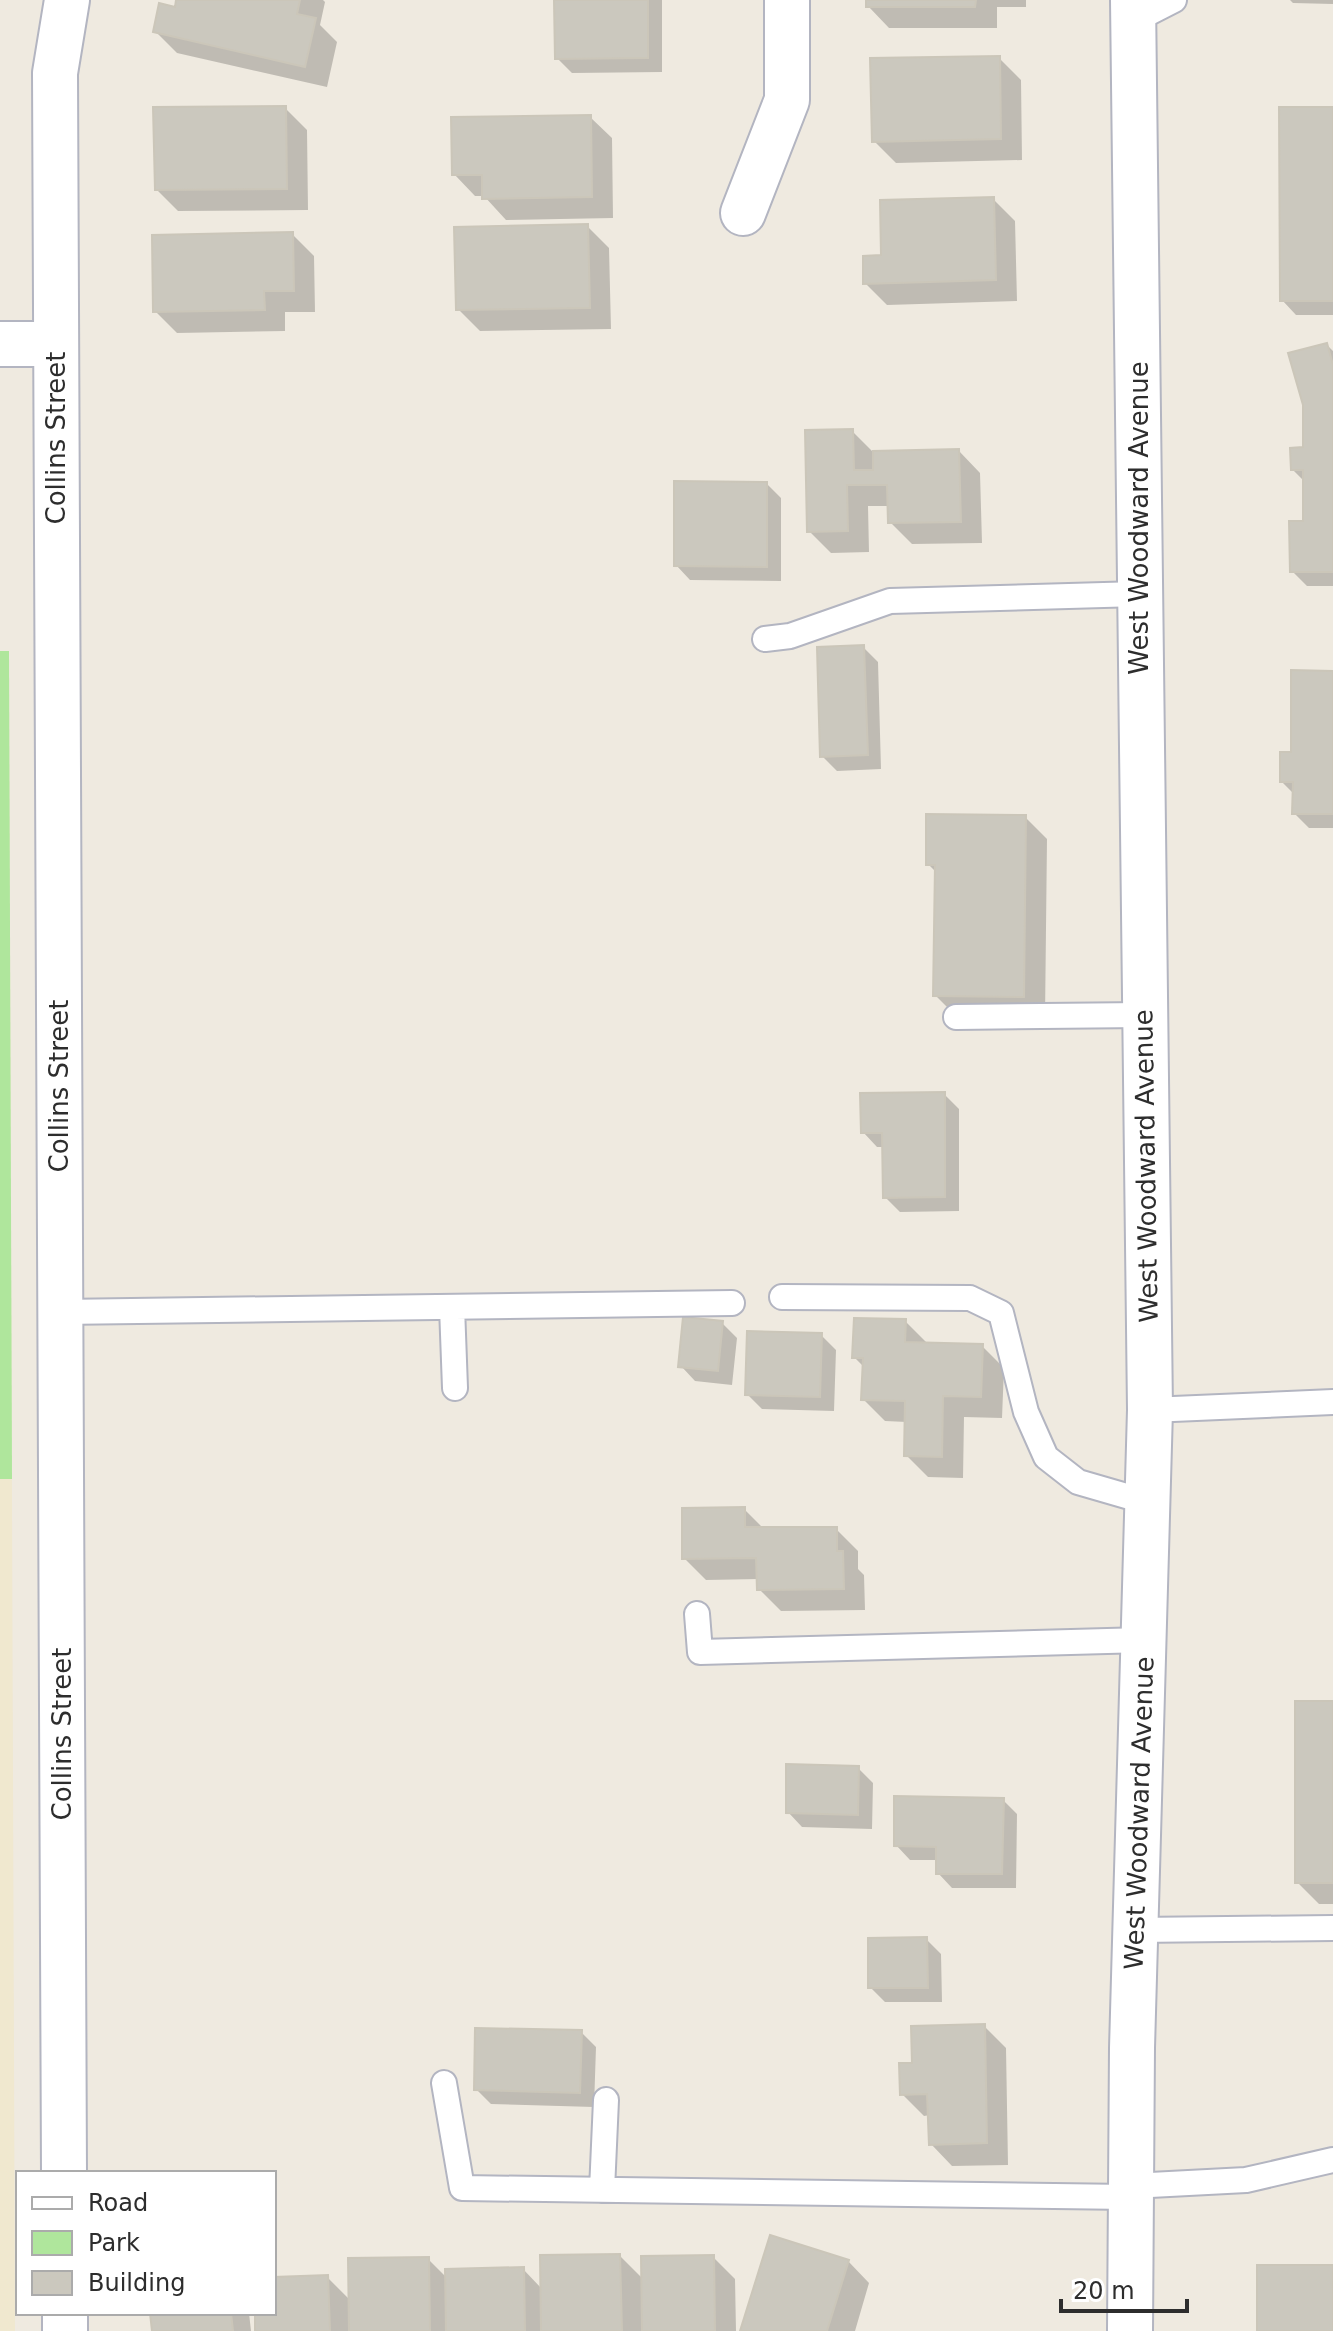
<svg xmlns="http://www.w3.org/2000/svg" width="1333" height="2331" font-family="'DejaVu Sans',sans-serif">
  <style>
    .education { fill: #f0e8cf }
    .green { fill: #afe69c }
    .shadow { fill: #0003 }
    .building { fill: #cbc8be; stroke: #cbc6b9; stroke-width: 2 }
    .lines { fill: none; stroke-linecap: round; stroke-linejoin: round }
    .lane-casing { stroke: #b3b5c1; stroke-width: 28 }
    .street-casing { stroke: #b3b5c1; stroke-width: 48 }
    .secondary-casing { stroke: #b3b5c1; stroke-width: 48 }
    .lane { stroke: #fff; stroke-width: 24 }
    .street { stroke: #fff; stroke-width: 44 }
    .secondary { stroke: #fff; stroke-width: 44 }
    .labels { text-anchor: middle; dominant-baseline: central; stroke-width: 8; stroke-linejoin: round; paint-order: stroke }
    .street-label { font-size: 26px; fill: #2d2d2d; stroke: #fff }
  </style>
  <rect width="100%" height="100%" fill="#efeae0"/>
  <path class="education" d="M 0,651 L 9,651 L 15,2331 L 0,2331 Z"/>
  <path class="green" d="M 0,651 L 9,651 L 12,1479 L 0,1479 Z"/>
  <path class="shadow" d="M 178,0 L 323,0 L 325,2 L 320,25 L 337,42 L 327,87 L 177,53 L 155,31 L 176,9 Z
    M 556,0 L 662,0 L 662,72 L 572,73 L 557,58 Z
    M 868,0 L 1026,0 L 1026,7 L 997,7 L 997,28 L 889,28 L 868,6 Z
    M 1290,0 L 1333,0 L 1333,4 L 1293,3 Z
    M 999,58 L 1021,80 L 1022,160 L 896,163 L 874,141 Z
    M 285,108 L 307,130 L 308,210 L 178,211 L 156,189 Z
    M 1333,109 L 1333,315 L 1296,315 L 1282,300 Z
    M 590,117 L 612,138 L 613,218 L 506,220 L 484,196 L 475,196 L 454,174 Z
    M 993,199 L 1015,221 L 1017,301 L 887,305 L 865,283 L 883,257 Z
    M 587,226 L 609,248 L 611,329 L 480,331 L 458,309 Z
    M 292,234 L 314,256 L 315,312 L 285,312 L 285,331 L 177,333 L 155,311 Z
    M 1327,345 L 1333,351 L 1333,586 L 1307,586 L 1292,571 L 1305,523 L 1305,482 L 1293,470 L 1305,449 Z
    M 852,431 L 874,453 L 959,451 L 980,473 L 982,543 L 912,544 L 890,522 L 890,506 L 868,506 L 869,552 L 831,553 L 809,531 Z
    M 767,484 L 781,498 L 781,581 L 690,580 L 676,565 Z
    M 863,647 L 878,662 L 881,769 L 837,771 L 822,756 Z
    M 1333,673 L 1333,828 L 1309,828 L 1294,813 L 1295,795 L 1282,782 L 1293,754 Z
    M 1025,817 L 1047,839 L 1045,1018 L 957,1017 L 935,995 L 937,873 L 928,864 Z
    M 944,1094 L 959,1109 L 959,1211 L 900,1212 L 885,1197 L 884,1147 L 877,1147 L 863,1132 Z
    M 905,1321 L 927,1343 L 982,1346 L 1004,1368 L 1002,1418 L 964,1417 L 963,1478 L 928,1477 L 906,1455 L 907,1422 L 885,1421 L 863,1399 L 864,1367 L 854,1357 Z
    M 722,1323 L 737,1338 L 732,1385 L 695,1381 L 681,1366 Z
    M 821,1335 L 836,1350 L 834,1411 L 762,1409 L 747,1394 Z
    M 744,1509 L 764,1529 L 836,1529 L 858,1551 L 858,1569 L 864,1575 L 865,1610 L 781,1611 L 759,1589 L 759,1579 L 706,1580 L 684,1558 Z
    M 1333,1703 L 1333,1904 L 1319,1904 L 1297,1882 Z
    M 858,1768 L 873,1783 L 872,1829 L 802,1827 L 788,1812 Z
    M 1003,1800 L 1017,1814 L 1016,1888 L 952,1888 L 938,1873 L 938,1860 L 910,1860 L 896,1845 Z
    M 926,1939 L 941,1954 L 942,2002 L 885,2002 L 870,1987 Z
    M 984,2026 L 1006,2048 L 1008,2165 L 952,2166 L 931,2144 L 930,2115 L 924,2116 L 902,2094 L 914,2065 Z
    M 581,2032 L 596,2047 L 594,2107 L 491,2104 L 476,2089 Z
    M 620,2256 L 643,2279 L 713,2257 L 735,2279 L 736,2331 L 257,2331 L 257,2313 L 274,2313 L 274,2279 L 327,2277 L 350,2300 L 428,2259 L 447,2278 L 523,2269 L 542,2289 Z
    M 848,2261 L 869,2283 L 855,2331 L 742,2331 Z
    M 152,2313 L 249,2313 L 251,2331 L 154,2331 Z"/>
  <path class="building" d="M 176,0 L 300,0 L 297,14 L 316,18 L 305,67 L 153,32 L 159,3 L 175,7 Z
    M 554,0 L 648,0 L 648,58 L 555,59 Z
    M 866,0 L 976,0 L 975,7 L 866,7 Z
    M 1000,56 L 1001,139 L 872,142 L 870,58 Z
    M 286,106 L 287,189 L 155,190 L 153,107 Z
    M 1279,107 L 1333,107 L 1333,301 L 1280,301 Z
    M 591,115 L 592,197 L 482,199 L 482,175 L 452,175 L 451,117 Z
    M 994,197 L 996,280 L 863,284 L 863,256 L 881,255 L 880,200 Z
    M 588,224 L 590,308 L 456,310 L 454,227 Z
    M 293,232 L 294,291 L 264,291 L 265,310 L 153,312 L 152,235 Z
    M 1327,343 L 1333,365 L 1333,572 L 1290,572 L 1289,521 L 1303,521 L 1303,470 L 1291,470 L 1290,448 L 1303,447 L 1303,405 L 1288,353 Z
    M 853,429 L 854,470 L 873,470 L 873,451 L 959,449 L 961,522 L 888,523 L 887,485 L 847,485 L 848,531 L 807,532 L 805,430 Z
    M 674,481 L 767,482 L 767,567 L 674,566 Z
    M 864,645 L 868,755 L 820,757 L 817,647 Z
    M 1291,670 L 1333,671 L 1333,814 L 1292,814 L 1293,782 L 1280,782 L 1280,752 L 1291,752 Z
    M 926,814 L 1026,815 L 1024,997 L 933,996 L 935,865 L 926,865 Z
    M 945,1092 L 945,1197 L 883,1198 L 882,1133 L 861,1133 L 860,1093 Z
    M 683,1317 L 723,1321 L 718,1371 L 678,1367 Z
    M 854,1318 L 906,1319 L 905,1342 L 983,1344 L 981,1397 L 943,1396 L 942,1457 L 904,1456 L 905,1401 L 861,1400 L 863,1358 L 852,1358 Z
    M 747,1331 L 822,1333 L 820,1397 L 745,1395 Z
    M 745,1507 L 745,1527 L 837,1527 L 837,1551 L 843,1551 L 844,1589 L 757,1590 L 756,1558 L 682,1559 L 682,1508 Z
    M 1295,1701 L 1333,1701 L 1333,1883 L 1295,1883 Z
    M 786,1764 L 859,1766 L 858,1815 L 786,1813 Z
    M 894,1796 L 1004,1798 L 1002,1874 L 936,1874 L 936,1847 L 894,1846 Z
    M 927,1937 L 928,1988 L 868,1988 L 868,1938 Z
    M 985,2024 L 987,2143 L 929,2145 L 927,2094 L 900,2095 L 899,2063 L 912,2063 L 911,2026 Z
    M 475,2028 L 582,2030 L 580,2093 L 474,2090 Z
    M 770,2235 L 849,2260 L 827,2331 L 740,2331 Z
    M 620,2254 L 622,2331 L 541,2331 L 540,2255 Z
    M 714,2255 L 715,2331 L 642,2331 L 641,2256 Z
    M 429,2257 L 430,2331 L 349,2331 L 348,2258 Z
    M 1257,2265 L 1333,2265 L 1333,2331 L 1257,2331 Z
    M 524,2267 L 525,2331 L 446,2331 L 445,2269 Z
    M 328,2275 L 330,2331 L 255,2331 L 255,2313 L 274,2313 L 274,2277 Z
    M 150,2313 L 231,2313 L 233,2331 L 152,2331 Z"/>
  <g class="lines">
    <defs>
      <path id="lane" d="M 1133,21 L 1174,0
        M 765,639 L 790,636 L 890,601 L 1139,594
        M 956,1017 L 1144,1015
        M 782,1297 L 970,1298 L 1001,1313 L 1026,1412 L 1046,1457 L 1078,1482 L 1147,1502
        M 452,1307 L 455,1388
        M 60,1312 L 732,1303
        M 1150,1410 L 1333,1402
        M 697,1614 L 700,1652 L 1144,1640
        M 1135,1930 L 1333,1928
        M 444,2083 L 462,2188 L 1130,2197
        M 1131,2186 L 1246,2180 L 1333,2160
        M 602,2190 L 606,2100"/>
      <path id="street" d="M 743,213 L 787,100 L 787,0
        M 0,344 L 56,344"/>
      <path id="secondary" d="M 64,2173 L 55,73 L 67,0
        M 65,2313 L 65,2331
        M 1130,2331 L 1132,2048 L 1150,1410 L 1133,0"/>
    </defs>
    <use href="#lane" class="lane-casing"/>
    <use href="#street" class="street-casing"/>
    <use href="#secondary" class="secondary-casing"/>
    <use href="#lane" class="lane"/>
    <use href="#street" class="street"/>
    <use href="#secondary" class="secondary"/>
  </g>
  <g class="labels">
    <g class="street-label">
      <text transform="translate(56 438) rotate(-90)">Collins Street</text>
      <text transform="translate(1139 518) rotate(-90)">West Woodward Avenue</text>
      <text transform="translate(59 1086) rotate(-90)">Collins Street</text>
      <text transform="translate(1146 1166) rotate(-91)">West Woodward Avenue</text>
      <text transform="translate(62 1734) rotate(-90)">Collins Street</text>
      <text transform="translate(1139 1813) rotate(-88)">West Woodward Avenue</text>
    </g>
  </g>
  <rect x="16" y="2171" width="260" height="144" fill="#ffffff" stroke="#ababab" stroke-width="2"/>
  <rect x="32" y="2197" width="40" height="12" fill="#ffffff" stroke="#ababab" stroke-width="2"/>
  <text x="88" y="2211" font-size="24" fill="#2d2d2d">Road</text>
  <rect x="32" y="2231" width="40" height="24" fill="#afe69c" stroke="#ababab" stroke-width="2"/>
  <text x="88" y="2251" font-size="24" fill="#2d2d2d">Park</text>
  <rect x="32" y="2271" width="40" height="24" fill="#cbc8be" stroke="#ababab" stroke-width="2"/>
  <text x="88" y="2291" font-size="24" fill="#2d2d2d">Building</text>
  <path d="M1061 2299v12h126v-12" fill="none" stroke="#2d2d2d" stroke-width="4"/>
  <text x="1073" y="2299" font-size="24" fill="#2d2d2d" stroke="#ffffff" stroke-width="6" paint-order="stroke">20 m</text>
</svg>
